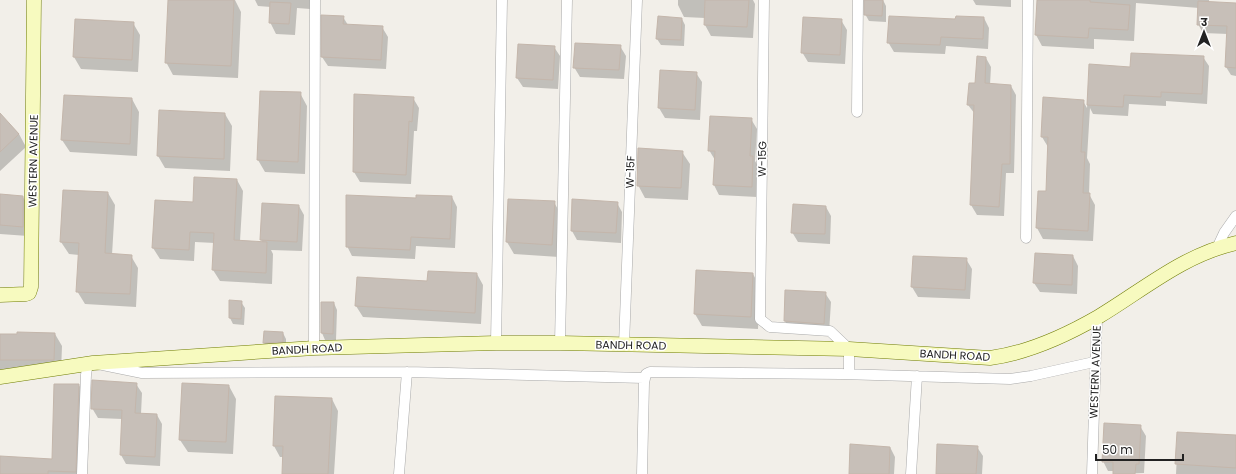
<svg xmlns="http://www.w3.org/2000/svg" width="1236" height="474" font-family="Poppins,'Noto Sans Devanagari',sans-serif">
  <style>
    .shadow { fill: #0003 }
    .building { fill: #c7bfb8; stroke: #c4b6ab }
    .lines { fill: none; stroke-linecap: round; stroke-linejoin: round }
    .street-casing { stroke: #a9a9a9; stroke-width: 11 }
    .secondary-casing { stroke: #707d05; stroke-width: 15 }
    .street { stroke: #fff; stroke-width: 10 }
    .secondary { stroke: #f7fabf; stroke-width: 14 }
    .labels { text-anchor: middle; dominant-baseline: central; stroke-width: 3; stroke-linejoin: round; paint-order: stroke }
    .street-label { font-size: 11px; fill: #222; stroke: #fff }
  </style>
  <rect width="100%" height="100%" fill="#f2efe9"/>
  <path class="shadow" d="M 169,0 L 235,0 L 241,12 L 238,78 L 173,75 L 166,62 Z
    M 255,0 L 311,0 L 310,9 L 297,8 L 295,35 L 276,34 L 270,22 L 271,7 L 258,6 Z
    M 678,0 L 753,0 L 755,4 L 753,38 L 711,36 L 705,25 L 705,18 L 684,17 L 678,5 Z
    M 865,0 L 883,0 L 886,6 L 886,22 L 869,21 L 865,14 Z
    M 973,0 L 1011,0 L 1011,7 L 976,5 Z
    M 1038,0 L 1209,0 L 1209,3 L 1236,4 L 1236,76 L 1231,75 L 1226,67 L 1228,34 L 1203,33 L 1198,24 L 1199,8 L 1136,3 L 1134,41 L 1094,39 L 1094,49 L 1042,46 L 1036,35 Z
    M 343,17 L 348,25 L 382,27 L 388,37 L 386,69 L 328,66 L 322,57 Z
    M 984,18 L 989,28 L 988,49 L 946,46 L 945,54 L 894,52 L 888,42 L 956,20 Z
    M 682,19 L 685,25 L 684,46 L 661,45 L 657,39 Z
    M 841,20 L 847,30 L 845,64 L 808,62 L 802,52 Z
    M 133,23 L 140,35 L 138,72 L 81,69 L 74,57 Z
    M 620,46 L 626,56 L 624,79 L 580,77 L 574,67 Z
    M 554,47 L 560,56 L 558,89 L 523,87 L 517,78 Z
    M 1203,57 L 1209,66 L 1207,104 L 1166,101 L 1166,106 L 1129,104 L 1128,116 L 1093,114 L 1090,108 L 1087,158 L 1090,164 L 1089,194 L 1095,205 L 1093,241 L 1043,239 L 1037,228 L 1039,192 L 1047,192 L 1048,147 L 1042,137 L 1083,101 L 1087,108 L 1090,66 L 1131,68 Z
    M 986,58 L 991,67 L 990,85 L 1011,86 L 1016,95 L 1014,173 L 1006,173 L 1004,216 L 977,215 L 971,205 L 975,114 L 968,105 Z
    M 661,71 L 696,73 L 702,82 L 700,120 L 665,118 L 659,108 Z
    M 300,93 L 307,106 L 305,174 L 265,172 L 258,160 Z
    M 413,98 L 419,108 L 417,131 L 414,131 L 411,184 L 360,182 L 354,172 Z
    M 132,99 L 139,112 L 137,156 L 70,152 L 62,140 Z
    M 225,114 L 232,126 L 230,171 L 165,168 L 158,156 Z
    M 0,115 L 19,134 L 26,147 L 0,171 Z
    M 751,119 L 757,129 L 755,161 L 758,166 L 757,197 L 719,195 L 714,185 L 715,160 L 709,150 Z
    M 682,152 L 690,164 L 688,200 L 645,198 L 638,185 Z
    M 237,180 L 243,191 L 240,241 L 263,243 L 261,240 L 299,206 L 304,215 L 302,251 L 271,250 L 273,254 L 272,284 L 220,281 L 213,270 L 215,243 L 195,242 L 194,261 L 160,259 L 153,248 L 194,203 Z
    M 108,193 L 115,205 L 112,255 L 131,256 L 138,268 L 136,307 L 85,304 L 77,291 L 79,255 L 69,254 L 61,242 Z
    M 0,195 L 23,197 L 28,206 L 28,236 L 0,234 Z
    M 452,197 L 457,207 L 455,248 L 416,246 L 415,259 L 352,256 L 347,246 L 417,199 Z
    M 554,202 L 561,215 L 559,257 L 514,254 L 507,242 Z
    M 617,203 L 622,212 L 621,243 L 577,240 L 572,231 Z
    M 826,207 L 831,216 L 830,244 L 798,242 L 792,232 Z
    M 1073,256 L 1078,266 L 1077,294 L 1040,292 L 1034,283 Z
    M 966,259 L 972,269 L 970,299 L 918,297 L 912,287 Z
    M 477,274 L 483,285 L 481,324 L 363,317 L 356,306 L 428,282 Z
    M 753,274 L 760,287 L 758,329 L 702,326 L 695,314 Z
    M 786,291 L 825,293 L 831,302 L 829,333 L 790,331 L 785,321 Z
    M 241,302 L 245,308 L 244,325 L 233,324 L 230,318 Z
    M 322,303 L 334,303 L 337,310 L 336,340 L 325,340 L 322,333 Z
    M 283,333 L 286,339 L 286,348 L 268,349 L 264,343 Z
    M 55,334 L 62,346 L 61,372 L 2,382 L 0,384 L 0,335 Z
    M 136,384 L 142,393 L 141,414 L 157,415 L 162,424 L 160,466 L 126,464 L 121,455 L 122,419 L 98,418 L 92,408 Z
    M 79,385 L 86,398 L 83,474 L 0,474 L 0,457 L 53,460 Z
    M 229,386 L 236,399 L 233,454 L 188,452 L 180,440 Z
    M 332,399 L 338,411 L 334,474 L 283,474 L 284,457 L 280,457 L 274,446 Z
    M 1140,426 L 1146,436 L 1144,473 L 1114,474 L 1114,471 L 1108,471 L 1103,461 Z
    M 1178,433 L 1236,436 L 1236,474 L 1176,474 Z
    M 890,447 L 895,457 L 894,474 L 850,474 Z
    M 977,447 L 983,456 L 982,474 L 937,474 Z"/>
  <path class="building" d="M 168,0 L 234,0 L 231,66 L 165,63 Z
    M 705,0 L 749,0 L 747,27 L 704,25 Z
    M 864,0 L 883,0 L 882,16 L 864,15 Z
    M 1037,0 L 1090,0 L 1090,2 L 1130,5 L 1128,30 L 1089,28 L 1088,38 L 1035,35 Z
    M 1198,1 L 1236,3 L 1236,68 L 1225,67 L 1227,26 L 1197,25 Z
    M 270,2 L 291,3 L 289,24 L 269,23 Z
    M 321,15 L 344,16 L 343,24 L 383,26 L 381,60 L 321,57 Z
    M 658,16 L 682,18 L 681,40 L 656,39 Z
    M 889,16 L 955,19 L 956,16 L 984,17 L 983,39 L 941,37 L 940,45 L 887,43 Z
    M 803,17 L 842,19 L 840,55 L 801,53 Z
    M 75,19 L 134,22 L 132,60 L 73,57 Z
    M 575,43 L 621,45 L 619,70 L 573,68 Z
    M 518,44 L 555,46 L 553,80 L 516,78 Z
    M 1131,53 L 1204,56 L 1202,94 L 1161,92 L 1161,97 L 1124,95 L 1123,107 L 1087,105 L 1089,64 L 1130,67 Z
    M 977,56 L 986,57 L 985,83 L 1011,85 L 1010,164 L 1002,164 L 999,207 L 970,205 L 974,105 L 967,105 L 969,83 L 975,83 Z
    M 660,70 L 697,72 L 695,110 L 658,108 Z
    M 260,91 L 301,92 L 298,162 L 257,160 Z
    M 354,94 L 414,97 L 412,122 L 409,121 L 406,175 L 353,172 Z
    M 64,95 L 132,98 L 130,144 L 61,140 Z
    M 1043,97 L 1084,100 L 1081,152 L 1085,152 L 1083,193 L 1090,193 L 1088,231 L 1036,228 L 1038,191 L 1046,191 L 1048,137 L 1041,137 Z
    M 159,110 L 225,113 L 224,159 L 157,156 Z
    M 0,113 L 19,134 L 0,152 Z
    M 710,116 L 752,118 L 750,156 L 753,156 L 752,187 L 713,185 L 715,151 L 708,151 Z
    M 638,148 L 683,151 L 681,188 L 637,186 Z
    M 194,177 L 237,179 L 234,240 L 267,242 L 266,273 L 212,270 L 214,233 L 190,232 L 189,250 L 152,248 L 155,200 L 193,202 Z
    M 63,190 L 108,192 L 105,253 L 132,255 L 130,294 L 76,292 L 79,243 L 60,242 Z
    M 0,194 L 23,196 L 23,227 L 0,225 Z
    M 346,195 L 416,198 L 416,195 L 452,196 L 450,239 L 411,237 L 410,250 L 346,247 Z
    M 508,199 L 555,201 L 552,245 L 506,242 Z
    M 572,199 L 618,202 L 616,233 L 571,231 Z
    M 262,203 L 299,205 L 297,242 L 260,240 Z
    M 793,204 L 826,206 L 825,234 L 791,233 Z
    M 1035,253 L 1073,255 L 1072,285 L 1033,283 Z
    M 913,256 L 967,258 L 965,290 L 911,287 Z
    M 696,270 L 753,273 L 751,317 L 694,314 Z
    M 428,271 L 477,273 L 475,313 L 355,306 L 357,277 L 427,281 Z
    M 785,290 L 826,292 L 824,324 L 784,321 Z
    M 229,300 L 242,301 L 241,319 L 229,318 Z
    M 321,302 L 334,302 L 333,334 L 321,333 Z
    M 264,331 L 283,332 L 283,342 L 263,343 Z
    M 17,332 L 55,333 L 54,360 L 0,360 L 0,334 L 17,334 Z
    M 92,380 L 137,383 L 135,413 L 157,414 L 155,457 L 120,455 L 122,410 L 91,409 Z
    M 182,383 L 229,385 L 226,442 L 179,440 Z
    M 54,384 L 79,384 L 76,472 L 48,471 L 48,474 L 0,474 L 0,456 L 52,459 Z
    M 275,396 L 332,398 L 328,474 L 282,474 L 283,446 L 273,446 Z
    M 1104,423 L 1141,425 L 1139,464 L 1136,464 L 1135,474 L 1113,474 L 1113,462 L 1102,462 Z
    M 1177,432 L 1236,435 L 1236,468 L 1175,464 Z
    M 850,444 L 890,447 L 889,474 L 849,474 Z
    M 937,444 L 978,446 L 976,474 L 936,474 Z"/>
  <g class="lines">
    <defs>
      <path id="street" d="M 764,0 L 760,319 L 770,327 L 830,331 L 849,349 L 849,374
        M 857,112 L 858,0
        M 1026,238 L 1028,0
        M 1217,248 L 1224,233 L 1236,216
        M 496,343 L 502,0
        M 560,343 L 567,0
        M 624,345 L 637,0
        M 314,348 L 315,0
        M 82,474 L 86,375 L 87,368 L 93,363 L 142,373 L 407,372 L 644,378
        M 399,474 L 407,372
        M 642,474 L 644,383 L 646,374 L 650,372 L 841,374 L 1010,379 L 1031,376 L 1094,362
        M 911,474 L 917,376
        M 1092,474 L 1097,318"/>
      <path id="secondary" d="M 0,295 L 26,294 L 29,293 L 31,287 L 34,0
        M 0,377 L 93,363 L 314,348 L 496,343 L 560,343 L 849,349 L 990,358 C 1027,353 1065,336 1098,317 C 1143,290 1183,255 1236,243"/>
    </defs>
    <use href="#street" class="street-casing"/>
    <use href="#secondary" class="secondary-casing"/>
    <use href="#street" class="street"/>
    <use href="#secondary" class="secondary"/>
  </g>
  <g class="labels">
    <g class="street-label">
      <text transform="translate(762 159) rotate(-89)">W-15G</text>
      <text transform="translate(33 161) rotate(-89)">WESTERN AVENUE</text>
      <text transform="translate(630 172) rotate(-88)">W-15F</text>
      <text transform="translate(631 345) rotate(1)">BANDH ROAD</text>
      <text transform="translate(307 349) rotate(-3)">BANDH ROAD</text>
      <text transform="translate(955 355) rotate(3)">BANDH ROAD</text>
      <text transform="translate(1095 372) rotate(-88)">WESTERN AVENUE</text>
    </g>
  </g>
  <g transform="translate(1204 32)" stroke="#ffffff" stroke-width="3" paint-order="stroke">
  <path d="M0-3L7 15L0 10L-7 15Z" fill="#222222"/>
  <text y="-6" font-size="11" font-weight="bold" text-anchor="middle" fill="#222222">उ</text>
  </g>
  <path d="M1096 454v6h87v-6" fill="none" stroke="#222222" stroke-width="2"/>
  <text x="1102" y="454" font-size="12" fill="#222222" stroke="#ffffff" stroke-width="3" paint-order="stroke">50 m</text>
</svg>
